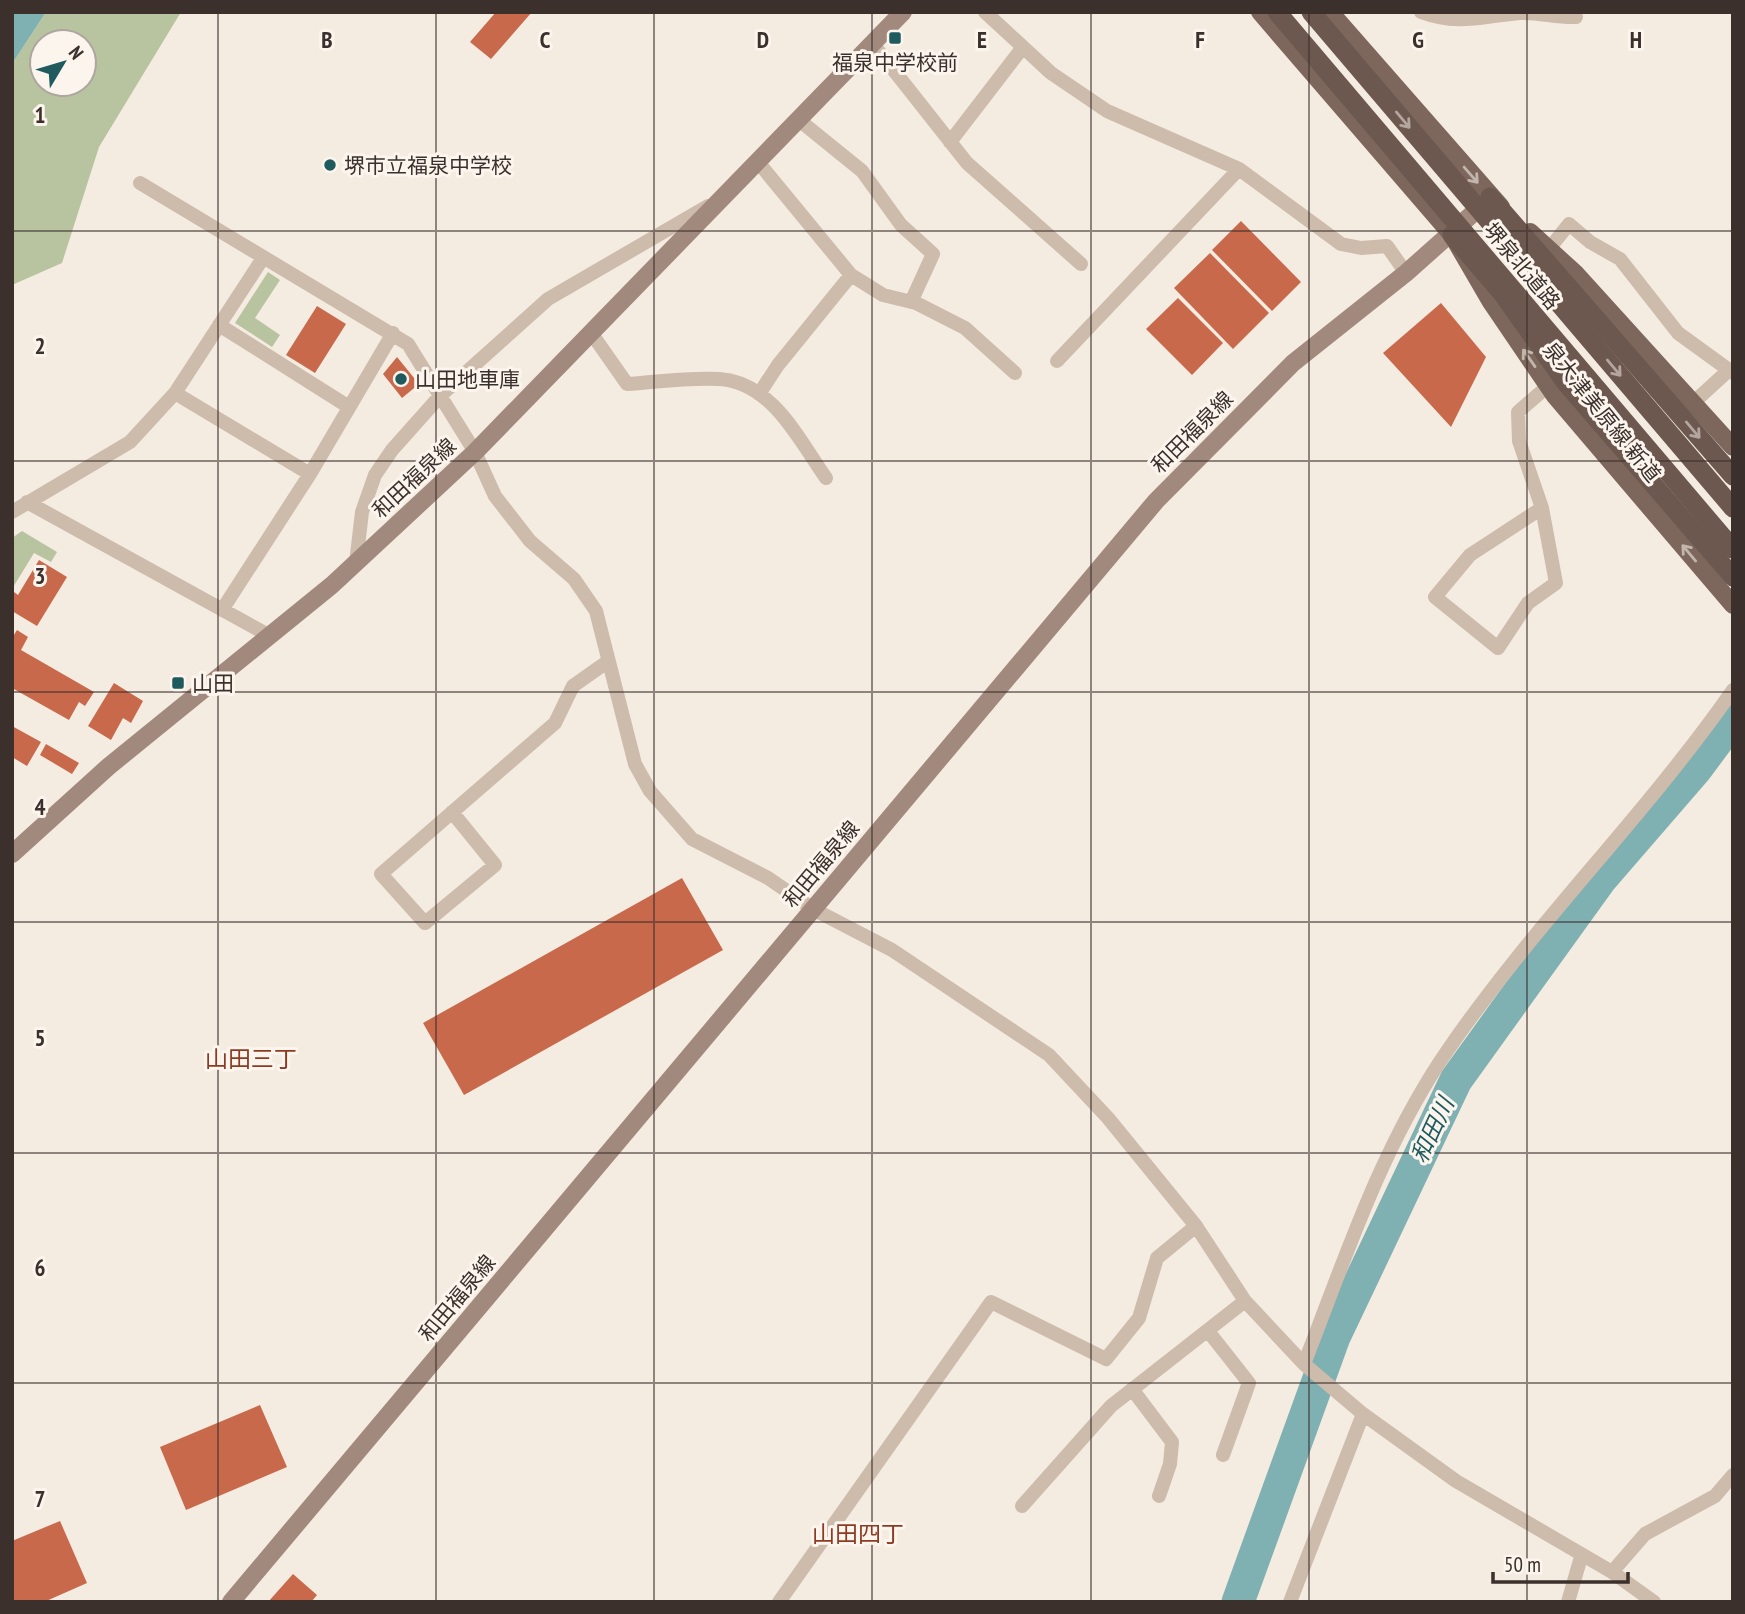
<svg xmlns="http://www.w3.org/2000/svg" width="1745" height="1614" font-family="'PT Sans Narrow','Noto Sans JP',sans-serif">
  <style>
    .green { fill: #b8c4a0; fill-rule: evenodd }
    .water { fill: #7fb0b2 }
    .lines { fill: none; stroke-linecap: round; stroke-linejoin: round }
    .river { stroke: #7fb0b2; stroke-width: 33 }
    .building { fill: #c8694b }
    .minor { stroke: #cdbbac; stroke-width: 14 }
    .secondary { stroke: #a18a7d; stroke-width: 18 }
    .primary { stroke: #7d675c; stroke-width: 18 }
    .trunk { stroke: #6c584f; stroke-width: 19 }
    .trunk-bridge { stroke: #6c584f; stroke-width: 19 }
    .oneway { stroke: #b4a69e }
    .oneway2 { stroke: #c2b5ac }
    .grid { fill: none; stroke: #3b302b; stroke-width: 2; stroke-opacity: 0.55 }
    .poi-dot { fill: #1f5a5e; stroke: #fbf5ee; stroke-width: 2.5 }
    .labels { text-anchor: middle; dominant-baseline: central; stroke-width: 6; stroke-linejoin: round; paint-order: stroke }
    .poi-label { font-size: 21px; fill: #3b302b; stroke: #fbf5ee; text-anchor: start }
    .street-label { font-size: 21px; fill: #3b302b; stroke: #fbf5ee }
    .neighbourhood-label { font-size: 23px; fill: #8c3b22; stroke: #fbf5ee }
    .water-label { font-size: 23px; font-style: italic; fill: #1f5a5e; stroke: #fbf5ee }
    .grid-label { font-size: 23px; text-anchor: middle; font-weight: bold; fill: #3b302b; stroke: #fbf5ee; stroke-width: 6; stroke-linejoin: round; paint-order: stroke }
  </style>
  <rect width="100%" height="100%" fill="#f4ebe1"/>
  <path class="green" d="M 46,12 L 181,12 L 99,147 L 62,263 L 12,285 L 12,64 ZM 42,42 L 84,42 L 84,84 L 42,84 Z
    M 268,272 L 280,280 L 255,318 L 280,335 L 272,347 L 235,323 Z
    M 22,531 L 57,552 L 51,562 L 34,553 L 12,589 L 12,538 Z"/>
  <path class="water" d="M 12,12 L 46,12 L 12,64 Z"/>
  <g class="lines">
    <path class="river" d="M 1238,1602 L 1334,1337 L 1456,1080 L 1600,880 L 1696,769 L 1733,719"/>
  </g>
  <path class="building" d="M 496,12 L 532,12 L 491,59 L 470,42 Z
    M 1241,221 L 1301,282 L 1272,311 L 1212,250 Z
    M 1210,253 L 1269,313 L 1233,349 L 1174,288 Z
    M 1178,298 L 1223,343 L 1192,375 L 1146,329 Z
    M 1441,303 L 1486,357 L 1451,427 L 1383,353 Z
    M 317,306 L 346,324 L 315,373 L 286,355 Z
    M 397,357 L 419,384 L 402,398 L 383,374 Z
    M 39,560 L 67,577 L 37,626 L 12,611 L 12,596 L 14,592 L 18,595 Z
    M 17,630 L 28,637 L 21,650 L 94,692 L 85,706 L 79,702 L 69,720 L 12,688 L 12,638 Z
    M 114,683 L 143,701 L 131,723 L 123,718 L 111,740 L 88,726 Z
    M 12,726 L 41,742 L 27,766 L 12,757 Z
    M 46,744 L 79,763 L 72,774 L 40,755 Z
    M 682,878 L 723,950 L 464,1095 L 423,1023 Z
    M 260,1405 L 287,1467 L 186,1510 L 160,1447 Z
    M 60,1521 L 87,1583 L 44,1602 L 12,1602 L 12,1541 Z
    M 293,1574 L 317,1595 L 311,1602 L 268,1602 Z"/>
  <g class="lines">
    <path class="minor" d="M 985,12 L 1051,73 L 1107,111 L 1239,169 L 1341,244 L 1361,248 L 1387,246 L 1406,273
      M 1421,12 C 1458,26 1483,16 1520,13 C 1539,12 1557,18 1576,17
      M 873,44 L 967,163 L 1081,264
      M 799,120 L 862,171 L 901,225 L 933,254 L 911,302
      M 950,142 L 1023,47
      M 758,162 L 851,275 L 883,295 L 916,303 L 965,328 L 1015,373
      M 140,183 L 408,344 L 475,452 L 495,496 L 530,541 L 574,579 L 596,611 L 635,764 L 650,791 L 692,839 L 768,878 L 813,909 L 892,950 L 1049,1055 L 1108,1118 L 1196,1226 L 1245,1301 L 1304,1364 L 1363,1414 L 1456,1481 L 1612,1572 L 1654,1602
      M 1549,249 L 1569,224 L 1590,242 L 1620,259 L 1678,333 L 1729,370
      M 219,325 L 349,407
      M 592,334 L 627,384 C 657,382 689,377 719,379 C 772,382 799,440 826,478
      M 1057,361 L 1239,169
      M 175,393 L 310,474
      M 759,394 L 778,365 L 851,275
      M 1694,402 L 1729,370 L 1733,373
      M 27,502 L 270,636
      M 1542,508 L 1470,555 L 1435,597 L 1498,648 L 1528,603 L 1556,583 L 1542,508 L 1519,441 L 1518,412 L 1548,386
      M 12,512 L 130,442 L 175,393 L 263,258
      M 356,563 L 362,512 L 375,475 L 392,450 L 441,395 L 548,299 L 708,206
      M 222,610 L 310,474 L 393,333
      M 452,812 L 495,865 L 425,923 L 381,874 L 555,723 L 573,686 L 607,662
      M 1208,1331 L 1249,1383 L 1223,1455
      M 1304,1364 C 1345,1259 1379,1154 1441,1060 C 1529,929 1643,819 1733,690
      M 1132,1389 L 1172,1442 L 1170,1464 L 1159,1496
      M 1022,1506 L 1111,1406 L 1245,1301
      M 1612,1572 L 1645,1534 L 1715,1496 L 1733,1475
      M 779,1602 L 991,1302 L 1106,1359 L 1139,1318 L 1157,1258 L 1196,1226
      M 1290,1602 L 1363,1414
      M 1568,1602 L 1581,1557"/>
    <path class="secondary" d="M 12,854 L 108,767 L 332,585 L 475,452 L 903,12
      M 231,1602 L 1156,501 L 1293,363 L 1406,273 L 1488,200"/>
    <path class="primary" d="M 1260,12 L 1452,235 L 1491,302 L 1555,396 L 1733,605
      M 1330,12 L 1501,207
      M 1530,232 L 1576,274 L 1733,447"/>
    <path class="trunk" d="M 1490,197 L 1733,476
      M 1452,235 L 1502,293 L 1566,383 L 1733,577"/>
    <path class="trunk-bridge" d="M 1277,12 L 1733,549
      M 1311,12 L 1733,508"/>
  </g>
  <defs><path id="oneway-shaft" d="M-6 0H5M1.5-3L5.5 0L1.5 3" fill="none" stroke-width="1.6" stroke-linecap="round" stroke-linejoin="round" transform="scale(1.75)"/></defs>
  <g class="oneway">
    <use href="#oneway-shaft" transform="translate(1403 120) rotate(50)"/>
    <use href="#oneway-shaft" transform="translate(1614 368) rotate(50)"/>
    <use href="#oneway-shaft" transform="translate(1693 430) rotate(50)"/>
  </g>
  <g class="oneway2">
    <use href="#oneway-shaft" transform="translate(1471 175) rotate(49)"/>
    <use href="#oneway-shaft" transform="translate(1529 358) rotate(-125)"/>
    <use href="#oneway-shaft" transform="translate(1689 553) rotate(-130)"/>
  </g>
  <path class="grid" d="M 218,12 L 218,1602M 436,12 L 436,1602M 654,12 L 654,1602M 872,12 L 872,1602M 1091,12 L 1091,1602M 1309,12 L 1309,1602M 1527,12 L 1527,1602M 12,231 L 1733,231M 12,461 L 1733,461M 12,692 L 1733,692M 12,922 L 1733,922M 12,1153 L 1733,1153M 12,1383 L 1733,1383"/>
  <g class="poi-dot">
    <rect x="888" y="31" width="14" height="14" rx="3.5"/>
    <circle cx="330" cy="165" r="7"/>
    <circle cx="401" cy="379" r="7"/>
    <rect x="171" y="676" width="14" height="14" rx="3.5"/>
  </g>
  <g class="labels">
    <g class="poi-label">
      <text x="895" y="62" text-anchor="middle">福泉中学校前</text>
      <text x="344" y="165">堺市立福泉中学校</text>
      <text x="415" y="379">山田地車庫</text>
      <text x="192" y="683">山田</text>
    </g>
    <g class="street-label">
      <text transform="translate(1522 266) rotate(50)">堺泉北道路</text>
      <text transform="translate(1602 412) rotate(51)">泉大津美原線 新道</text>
      <text transform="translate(1192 432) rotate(-45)">和田福泉線</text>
      <text transform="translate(414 478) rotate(-43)">和田福泉線</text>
      <text transform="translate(821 864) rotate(-50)">和田福泉線</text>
      <text transform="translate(457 1298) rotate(-50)">和田福泉線</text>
    </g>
    <g class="neighbourhood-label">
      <text x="251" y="1058">山田三丁</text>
      <text x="858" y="1533">山田四丁</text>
    </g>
    <g class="water-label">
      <text transform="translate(1432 1130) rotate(-65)">和田川</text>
    </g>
  </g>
  <g class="grid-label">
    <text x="327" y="48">B</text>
    <text x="545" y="48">C</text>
    <text x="763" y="48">D</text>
    <text x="982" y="48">E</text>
    <text x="1200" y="48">F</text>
    <text x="1418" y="48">G</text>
    <text x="1636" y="48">H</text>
    <text x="40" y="123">1</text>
    <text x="40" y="354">2</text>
    <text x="40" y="584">3</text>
    <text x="40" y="815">4</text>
    <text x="40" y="1046">5</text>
    <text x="40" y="1276">6</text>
    <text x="40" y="1507">7</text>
  </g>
  <rect width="1745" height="1614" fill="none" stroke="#3b302b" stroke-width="28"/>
  <g transform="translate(63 63) rotate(52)"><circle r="33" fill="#fbf5ee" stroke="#aea6a0" stroke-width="2"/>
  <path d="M0-5L12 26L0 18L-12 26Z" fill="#1f5a5e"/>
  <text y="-10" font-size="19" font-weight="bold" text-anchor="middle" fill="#3b302b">N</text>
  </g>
  <path d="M1493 1572v10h135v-10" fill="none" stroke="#3b302b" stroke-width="3.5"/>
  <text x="1504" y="1572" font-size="21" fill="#3b302b" stroke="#fbf5ee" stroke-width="5" paint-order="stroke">50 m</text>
</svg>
